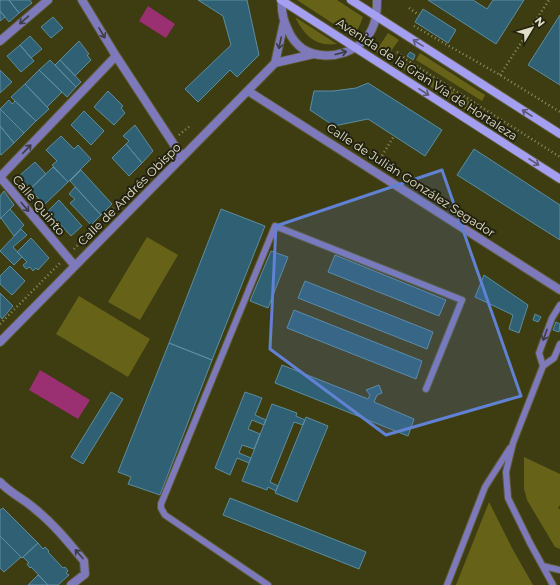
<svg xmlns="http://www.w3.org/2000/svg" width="560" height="585" font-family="Montserrat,sans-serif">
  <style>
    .green { fill: #666319 }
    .water { fill: #9a2f71 }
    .building { fill: #2f6073; stroke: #5c8da1 }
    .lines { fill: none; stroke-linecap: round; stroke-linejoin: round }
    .service-casing { stroke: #5b5a32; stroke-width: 8 }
    .minor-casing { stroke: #5b5a32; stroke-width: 10 }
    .secondary-casing { stroke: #5b5a32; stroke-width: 10 }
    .path { stroke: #8e8d6c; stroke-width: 2.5; stroke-dasharray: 1 3; stroke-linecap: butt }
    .service { stroke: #7e79ba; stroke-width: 6 }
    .minor { stroke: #7e79ba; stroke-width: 8 }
    .secondary { stroke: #a59ff2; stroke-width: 8 }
    .oneway { stroke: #3e3c43 }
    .oneway2 { stroke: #5e5a76 }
    .marked { fill: #6181d3; fill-opacity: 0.2; stroke: #6181d3; stroke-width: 3; stroke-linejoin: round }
    .labels { text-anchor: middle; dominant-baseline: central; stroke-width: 4; stroke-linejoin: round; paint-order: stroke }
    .street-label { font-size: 12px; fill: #e0e0c9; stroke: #232210 }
  </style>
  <rect width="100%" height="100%" fill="#3e3c11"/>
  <path class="green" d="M 297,0 L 337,0 L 363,17 C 360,25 358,30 352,36 Z
    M 295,17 L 337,44 C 315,47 304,35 295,17 Z
    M 388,33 L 399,40 L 386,58 L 376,51 Z
    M 420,53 L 485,95 L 482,101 L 416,60 Z
    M 399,59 L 476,106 L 471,113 L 396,64 Z
    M 147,237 L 178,255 L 140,320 L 108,302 Z
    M 79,296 L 150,339 L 128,377 L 56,334 Z
    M 524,457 L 560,474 L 560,505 L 558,509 L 560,509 L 560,549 L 555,547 L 527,500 L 524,489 Z
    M 489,502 L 512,548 L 533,585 L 456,585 Z"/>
  <path class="water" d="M 148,6 L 175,24 L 166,38 L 139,21 Z
    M 40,370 L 90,400 L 78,419 L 29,390 Z"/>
  <path class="building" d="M 0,0 L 9,0 L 19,13 L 9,22 L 0,11 Z
    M 9,0 L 30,0 L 32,3 L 19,13 Z
    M 198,0 L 247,0 L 259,55 L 237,77 L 230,70 L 198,102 L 185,89 L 231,45 L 223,16 Z
    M 428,0 L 473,0 L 487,9 L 493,0 L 524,0 L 496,44 Z
    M 423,9 L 456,30 L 448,43 L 415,22 Z
    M 0,11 L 5,17 L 0,21 Z
    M 560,15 L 560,85 L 528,65 Z
    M 53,17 L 63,28 L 51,38 L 41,27 Z
    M 30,36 L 42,49 L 31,58 L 20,45 Z
    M 79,41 L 89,54 L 87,55 L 91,60 L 75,76 L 60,60 Z
    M 20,45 L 34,61 L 21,72 L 7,56 Z
    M 410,52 L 415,55 L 413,60 L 407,56 Z
    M 50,60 L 76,87 L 67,97 L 39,70 Z
    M 60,60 L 81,82 L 76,87 L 55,65 Z
    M 0,70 L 12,82 L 0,93 Z
    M 39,70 L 62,92 L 47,107 L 25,84 Z
    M 368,83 L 442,130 L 425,156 L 368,119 L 334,126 L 310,110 L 314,91 L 333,91 L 356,88 Z
    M 25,84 L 49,109 L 36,121 L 11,97 Z
    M 108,91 L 123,106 L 121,108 L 125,113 L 114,125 L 94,107 Z
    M 9,100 L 12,104 L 15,101 L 36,121 L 24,133 L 0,109 Z
    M 0,109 L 24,133 L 14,143 L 0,126 Z
    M 84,111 L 104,131 L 91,145 L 71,125 Z
    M 135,125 L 153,151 L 142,163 L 126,144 L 129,141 L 123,136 Z
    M 0,126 L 14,143 L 1,155 L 0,154 Z
    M 61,136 L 74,149 L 78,145 L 91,159 L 68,182 L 52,165 L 57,161 L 46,150 Z
    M 126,144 L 142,163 L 129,176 L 112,158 Z
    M 474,149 L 560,205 L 560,240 L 457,175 Z
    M 35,162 L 46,174 L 30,189 L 19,176 Z
    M 53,167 L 68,182 L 44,205 L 30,189 Z
    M 81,170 L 112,204 L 101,215 L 70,181 Z
    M 75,187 L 101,215 L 91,225 L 70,203 L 75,199 L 69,194 Z
    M 4,191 L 14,205 L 0,219 L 0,196 Z
    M 59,200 L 82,226 L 71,236 L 48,211 Z
    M 10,209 L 24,225 L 14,236 L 1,218 Z
    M 221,209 L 265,226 L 212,360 L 169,343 Z
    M 21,229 L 27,235 L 13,247 L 22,257 L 14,265 L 0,251 Z
    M 31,238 L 49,258 L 38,270 L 36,268 L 33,271 L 30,267 L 26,269 L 23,265 L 27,262 L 17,252 Z
    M 271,251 L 288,257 L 268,308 L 250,301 Z
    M 335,255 L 446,300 L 439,316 L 328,272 Z
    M 10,266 L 25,281 L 12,295 L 0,284 L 0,276 Z
    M 484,275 L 528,305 L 519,333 L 509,329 L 513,315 L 475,297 Z
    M 305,281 L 433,332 L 427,349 L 298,298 Z
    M 0,293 L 13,306 L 2,319 L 0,316 Z
    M 294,310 L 422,361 L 416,379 L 287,328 Z
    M 535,314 L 541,317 L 538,322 L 533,320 Z
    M 556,322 L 560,324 L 559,332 L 553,330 Z
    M 169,343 L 212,360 L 160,495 L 128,484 L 131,477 L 118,472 Z
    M 282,365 L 368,399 L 370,395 L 366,390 L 379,385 L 382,393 L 377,395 L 374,402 L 414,419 L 408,436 L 275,383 Z
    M 111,392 L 123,399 L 83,464 L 71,457 Z
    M 245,392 L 262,398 L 255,415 L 266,420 L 264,425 L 252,420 L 248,429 L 260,434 L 254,449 L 242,445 L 239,453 L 251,458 L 249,463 L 237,458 L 230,475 L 215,468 Z
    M 272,404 L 297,413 L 296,416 L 305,420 L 303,425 L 294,422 L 270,482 L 278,486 L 276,491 L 268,487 L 267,490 L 242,481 Z
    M 306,417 L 328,426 L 297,502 L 275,493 Z
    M 230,498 L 366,552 L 359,569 L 223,515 Z
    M 3,508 L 38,543 L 22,558 L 0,536 L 0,510 Z
    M 0,536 L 21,557 L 4,572 L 0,568 Z
    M 38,543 L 43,549 L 45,547 L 49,551 L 48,552 L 63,568 L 65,567 L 68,571 L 66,573 L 69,575 L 58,585 L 48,585 L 31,567 L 30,568 L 27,564 L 29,563 L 23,557 Z
    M 38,575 L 48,585 L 28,585 Z"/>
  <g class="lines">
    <defs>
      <path id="service" d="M 543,366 L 539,353 L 552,318 L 560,305
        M 543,566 L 560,570
        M 268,585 L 165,515 L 161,508 L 161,504 L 275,226 L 462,300 L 426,389
        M 447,585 L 485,487 L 510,448
        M 553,585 L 530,543 L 508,498 L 506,472 L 513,443 L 543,366 L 554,358 L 560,344"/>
      <path id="minor" d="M 82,0 L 116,56 L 182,157
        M 282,0 C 281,11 283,20 288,30 C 291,37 296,44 303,49 C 327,64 365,52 374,24 C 377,16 377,8 377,0
        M 0,41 L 48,0
        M 275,63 L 314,54
        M 248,91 L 560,290
        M 0,177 L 116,56
        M 0,177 L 75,266
        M 0,342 L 275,63 L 284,22
        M 0,482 C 10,493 24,499 35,509 C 54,524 69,543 84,561 L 85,574 L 71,585"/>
      <path id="secondary" d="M 281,0 L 560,179
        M 351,0 L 560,134"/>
    </defs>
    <use href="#service" class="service-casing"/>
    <use href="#minor" class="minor-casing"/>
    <use href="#secondary" class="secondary-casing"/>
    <path class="path" d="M 409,8 L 419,15
      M 414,26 L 500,75 L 560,112
      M 397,52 L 407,60 L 560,157
      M 500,75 L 549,0
      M 179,135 L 191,125
      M 380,159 L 394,136
      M 74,249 L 158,163 L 166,154 L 165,152
      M 0,324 L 60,263"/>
    <use href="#service" class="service"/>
    <use href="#minor" class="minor"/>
    <use href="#secondary" class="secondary"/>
  </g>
  <defs><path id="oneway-shaft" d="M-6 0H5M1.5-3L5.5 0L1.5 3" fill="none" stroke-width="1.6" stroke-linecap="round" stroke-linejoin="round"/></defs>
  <g class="oneway">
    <use href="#oneway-shaft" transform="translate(24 20) rotate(139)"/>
    <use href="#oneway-shaft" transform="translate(102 33) rotate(59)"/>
    <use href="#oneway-shaft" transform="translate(280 43) rotate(102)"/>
    <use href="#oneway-shaft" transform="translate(341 53) rotate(-15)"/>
    <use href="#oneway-shaft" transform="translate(27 149) rotate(-46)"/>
    <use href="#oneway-shaft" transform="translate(25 207) rotate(50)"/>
    <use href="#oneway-shaft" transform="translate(545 335) rotate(110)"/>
    <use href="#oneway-shaft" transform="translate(79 554) rotate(-131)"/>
  </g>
  <g class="oneway2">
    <use href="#oneway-shaft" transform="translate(418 43) rotate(-148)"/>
    <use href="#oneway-shaft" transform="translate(424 92) rotate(33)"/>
    <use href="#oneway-shaft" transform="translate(527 113) rotate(-147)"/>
    <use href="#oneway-shaft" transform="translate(534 162) rotate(33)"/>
  </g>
  <path class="marked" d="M 442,170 L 521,396 L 386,435 L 270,349 L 276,226 Z"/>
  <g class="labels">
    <g class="street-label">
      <text transform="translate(427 79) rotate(33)">Avenida de la Gran Vía de Hortaleza</text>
      <text transform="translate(411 180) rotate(33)">Calle de Julián González Segador</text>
      <text transform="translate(129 194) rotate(-45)">Calle de Andrés Obispo</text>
      <text transform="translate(39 205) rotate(50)">Calle Quinto</text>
    </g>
  </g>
  <g transform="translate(532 28) rotate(52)" stroke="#232210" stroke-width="3" paint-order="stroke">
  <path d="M0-3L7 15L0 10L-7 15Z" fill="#e0e0c9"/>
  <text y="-6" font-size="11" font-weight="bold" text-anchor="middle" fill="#e0e0c9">N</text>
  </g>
</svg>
